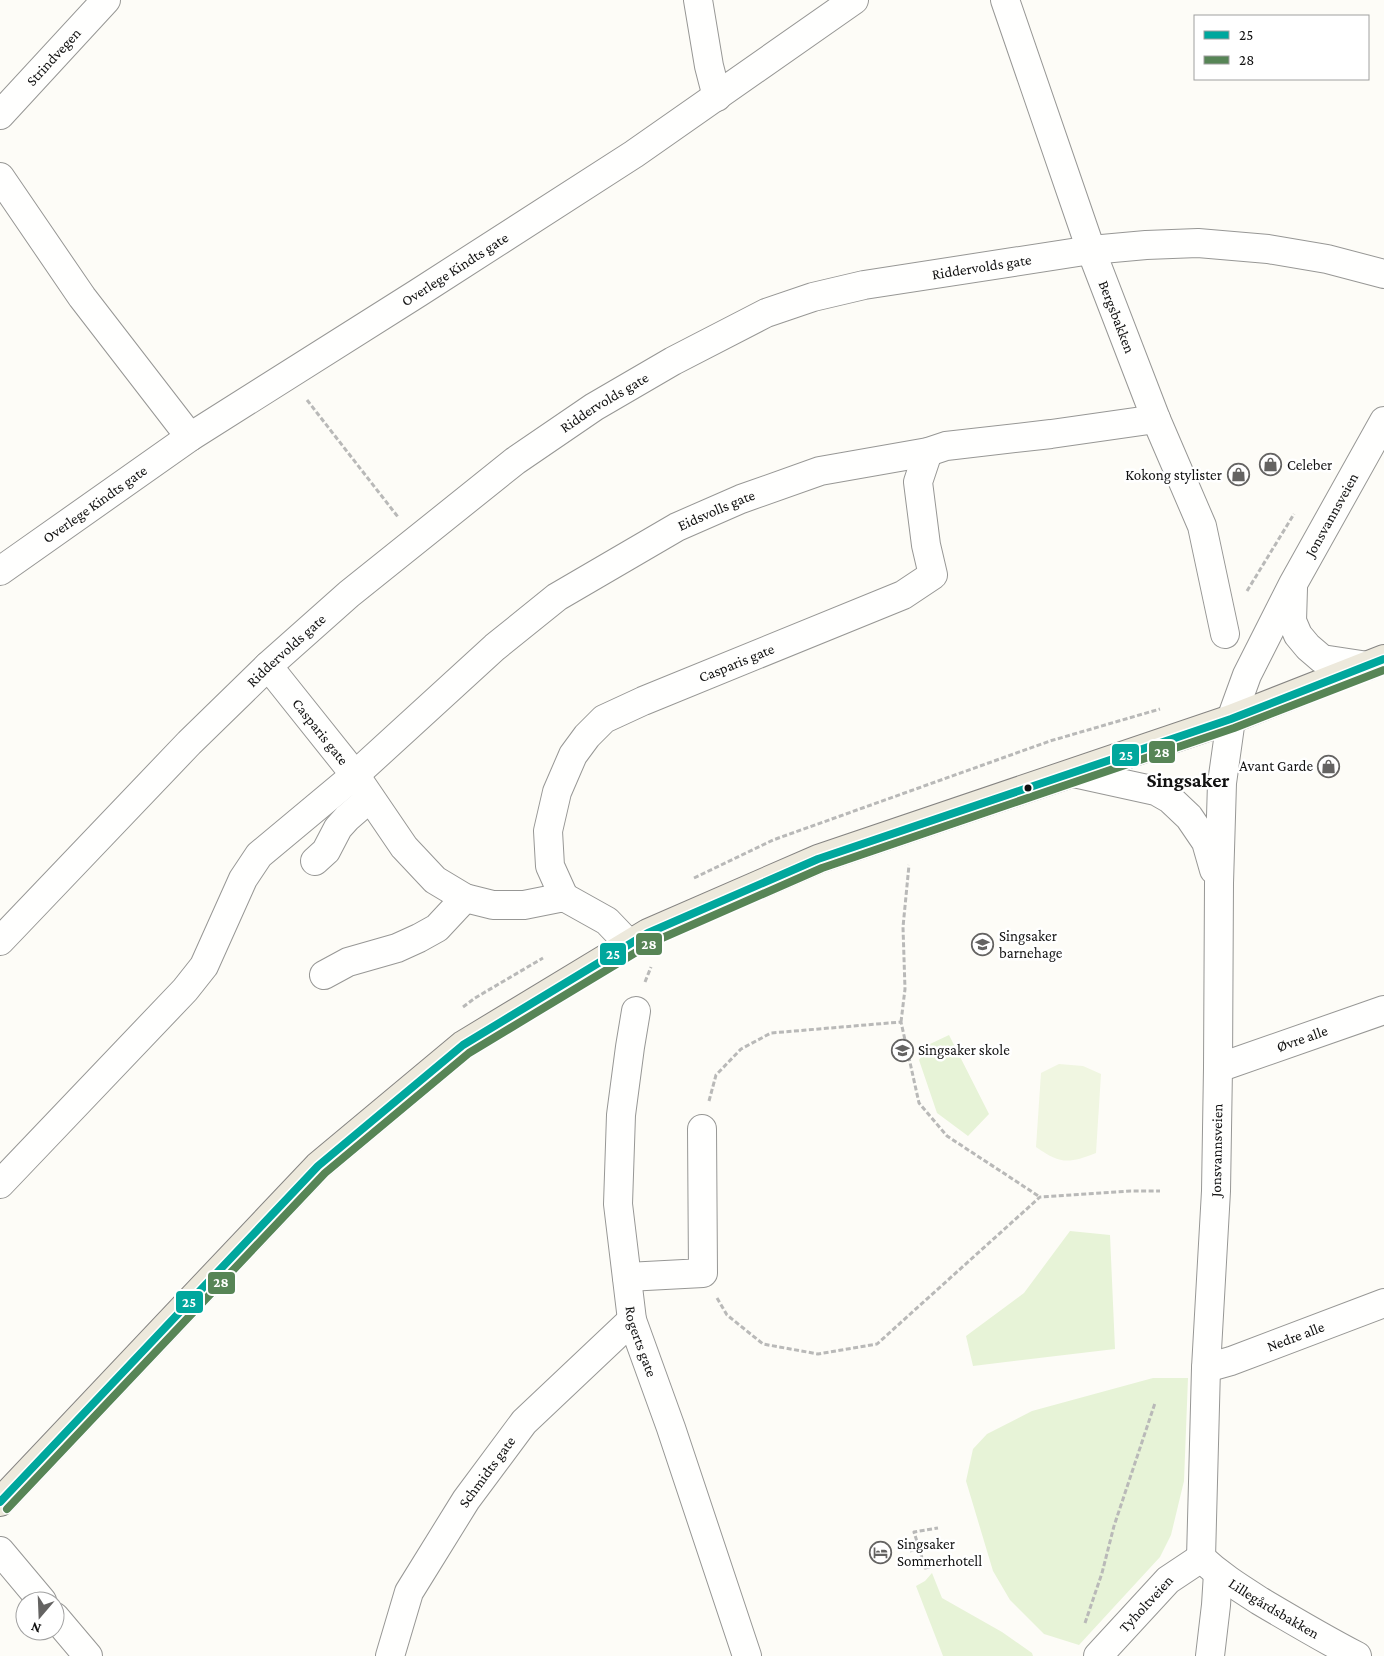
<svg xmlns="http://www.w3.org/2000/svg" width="1384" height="1656" font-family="'Crimson Pro',serif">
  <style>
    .green { fill: #e7f3d7 }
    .pitch { fill: #f0f6e1 }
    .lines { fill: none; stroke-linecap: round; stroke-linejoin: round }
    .minor-casing { stroke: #979795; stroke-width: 30 }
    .major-casing { stroke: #858482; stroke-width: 30 }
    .path { stroke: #b9b9b8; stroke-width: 3; stroke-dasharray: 5 2.5; stroke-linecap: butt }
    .minor { stroke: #fffffe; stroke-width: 28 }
    .major { stroke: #ede9dc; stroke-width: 28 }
    .bus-1-casing { stroke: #fff; stroke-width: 11 }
    .bus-2-casing { stroke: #fff; stroke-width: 11 }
    .bus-1 { stroke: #00a79d; stroke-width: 8 }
    .bus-2 { stroke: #578556; stroke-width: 8 }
    .bus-dot { fill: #111; stroke: #fff; stroke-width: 2 }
    .labels { text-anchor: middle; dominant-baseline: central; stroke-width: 5; stroke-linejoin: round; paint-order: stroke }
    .street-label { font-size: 15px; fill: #111; stroke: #fff }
    .poi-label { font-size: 15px; fill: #111; stroke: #fff; text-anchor: start }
    .district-label { font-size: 20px; font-weight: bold; fill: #111; stroke: #fff }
    .line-badge { stroke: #fff; stroke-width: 2 }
    .badge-label { font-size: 14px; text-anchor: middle; font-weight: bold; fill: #fff }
  </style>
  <rect width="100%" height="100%" fill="#fdfcf7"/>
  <path class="green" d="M 949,1035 L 989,1114 L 968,1136 L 937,1113 L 919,1060 L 930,1044 Z
    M 1070,1231 L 1110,1235 L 1115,1349 L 973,1366 L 966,1336 L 1024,1293 Z
    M 1153,1378 L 1188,1378 L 1184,1481 L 1171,1535 L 1160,1557 L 1079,1645 L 1044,1634 L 1010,1600 L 993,1571 L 966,1481 L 973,1449 L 987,1434 L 1032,1411 Z
    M 932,1573 L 942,1598 L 1002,1632 L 1032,1653 L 1033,1656 L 943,1656 L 916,1586 L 925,1581 Z"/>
  <path class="pitch" d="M 1059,1064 L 1083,1066 L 1101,1074 L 1096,1153 C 1068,1164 1060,1164 1036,1147 L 1041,1073 Z"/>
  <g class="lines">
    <defs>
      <g id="minor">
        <path d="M 698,0 L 709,66 L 717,97"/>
        <path id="s1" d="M 1005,0 L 1091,250 L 1156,419 L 1202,526 L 1225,634"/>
        <path id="s2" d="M 0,115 L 106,0"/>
        <path d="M 0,177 L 82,297 L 190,437"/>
        <path id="s3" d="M 0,571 L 190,437 L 418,293 L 634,154 L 854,0"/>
        <path d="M 1293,588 L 1292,621 L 1298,635 L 1308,647 L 1322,659 L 1368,666"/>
        <path id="s4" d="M 268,666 L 355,775 L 404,847 L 435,880 L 465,898 L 493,905 L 524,905 L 564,897 L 607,921 L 629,944"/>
        <path d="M 1074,773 L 1156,791 L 1170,799 L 1189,817 L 1206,842 L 1214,870"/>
        <path d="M 315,861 L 326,851 L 338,828 L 347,818 L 370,798"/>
        <path id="s5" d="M 564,897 L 550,866 L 548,831 L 557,792 L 573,755 L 587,736 L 604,719 L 643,701 L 903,595 L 933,575 L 926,545 L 918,482 L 928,452"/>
        <path id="s6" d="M 0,941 L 189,743 L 268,666 L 349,594 L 515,461 L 594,407 L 673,361 L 766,313 L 813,297 L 864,285 L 1091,250 L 1146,245 L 1198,243 L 1268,249 L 1327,259 L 1384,274"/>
        <path d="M 324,975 L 348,962 L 397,948 L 419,938 L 437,928 L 465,898"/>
        <path id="s7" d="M 636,1011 L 630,1047 L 621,1115 L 618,1204 L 632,1320 L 671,1428 L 747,1656"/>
        <path id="s8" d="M 1218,1068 L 1384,1010"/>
        <path id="s9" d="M 0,1184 L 185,990 L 204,966 L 243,879 L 259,855 L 355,775 L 495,647 L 557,597 L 677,527 L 741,499 L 820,471 L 928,452 L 946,446 L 1051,434 L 1156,419"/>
        <path d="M 627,1277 L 703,1273 L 702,1129"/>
        <path id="s10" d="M 1206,1368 L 1231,1361 L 1384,1303"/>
        <path d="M 0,1551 L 42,1601"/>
        <path id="s11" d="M 1201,1558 L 1206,1368 L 1216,1191 L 1218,1068 L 1219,883 L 1222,783 L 1231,719 L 1247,675 L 1293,584 L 1384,421"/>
        <path id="s12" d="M 1201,1558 C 1219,1575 1238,1587 1260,1601 C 1292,1620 1324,1639 1357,1656"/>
        <path d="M 55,1617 L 88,1656"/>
        <path id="s13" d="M 390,1656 L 409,1592 L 466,1500 L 524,1422 L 632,1320"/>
        <path id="s14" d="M 1098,1656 L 1168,1580 L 1201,1558"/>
        <path d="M 1210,1656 L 1216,1605 L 1218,1573"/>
      </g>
      <path id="major" d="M 0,1502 L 318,1166 L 463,1045 L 648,933 L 818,859 L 1231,719 L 1384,659"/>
    </defs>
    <use href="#minor" class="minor-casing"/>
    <use href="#major" class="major-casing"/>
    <path class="path" d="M 307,400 L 398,517
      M 1247,591 L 1294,514
      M 694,878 L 773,840 L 1050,741 L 1160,709
      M 645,982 L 651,967
      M 463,1007 L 475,998 L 543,958
      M 901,1022 L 905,989 L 903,927 L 909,865
      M 709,1101 L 716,1075 L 741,1049 L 771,1033 L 901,1022 L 919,1103 L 947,1136 L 1040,1197
      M 717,1298 L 727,1315 L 763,1344 L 818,1354 L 877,1344 L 1040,1197 L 1131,1191 L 1160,1191
      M 919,1548 L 914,1532 L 938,1528
      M 910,1551 L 919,1548 L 925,1568 L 950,1562
      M 1085,1623 L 1102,1573 L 1114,1526 L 1155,1403"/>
    <use href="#minor" class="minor"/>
    <use href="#major" class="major"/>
    <defs>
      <path id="bus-1" d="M 0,1502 L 318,1166 L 463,1045 L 648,933 L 818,859 L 1231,719 L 1384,659"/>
      <path id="bus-2" d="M 7,1509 L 325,1173 L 469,1053 L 653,942 L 822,868 L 1234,728 L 1384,670"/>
    </defs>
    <use href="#bus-1" class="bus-1-casing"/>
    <use href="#bus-2" class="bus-2-casing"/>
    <use href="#bus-1" class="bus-1"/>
    <use href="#bus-2" class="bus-2"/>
  </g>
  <defs>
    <symbol id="shop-ring" viewBox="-11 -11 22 22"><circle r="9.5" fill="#fff" stroke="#646362" stroke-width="1.5"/><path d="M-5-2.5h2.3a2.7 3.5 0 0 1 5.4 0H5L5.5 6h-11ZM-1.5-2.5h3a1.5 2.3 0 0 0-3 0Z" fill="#646362"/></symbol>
    <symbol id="school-ring" viewBox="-11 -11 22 22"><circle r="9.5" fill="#fff" stroke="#646362" stroke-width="1.5"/><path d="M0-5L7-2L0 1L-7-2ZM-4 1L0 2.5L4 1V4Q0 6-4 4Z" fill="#646362"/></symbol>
    <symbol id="hotel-ring" viewBox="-11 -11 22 22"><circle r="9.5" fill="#fff" stroke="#646362" stroke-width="1.5"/><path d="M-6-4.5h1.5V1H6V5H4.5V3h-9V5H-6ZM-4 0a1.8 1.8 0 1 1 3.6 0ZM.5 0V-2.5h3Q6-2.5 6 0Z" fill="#646362"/></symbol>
  </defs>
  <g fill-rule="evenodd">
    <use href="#shop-ring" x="1258" y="452" width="25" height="25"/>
    <use href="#shop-ring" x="1226" y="462" width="25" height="25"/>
    <use href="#shop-ring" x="1316" y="754" width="25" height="25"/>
    <use href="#school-ring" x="970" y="932" width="25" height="25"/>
    <use href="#school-ring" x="890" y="1038" width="25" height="25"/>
    <use href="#hotel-ring" x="868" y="1540" width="25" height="25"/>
  </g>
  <circle class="bus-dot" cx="1028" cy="788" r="4.5"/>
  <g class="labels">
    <g class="street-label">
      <text stroke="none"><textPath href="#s2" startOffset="79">Strindvegen</textPath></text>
      <text stroke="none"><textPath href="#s6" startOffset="1218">Riddervolds gate</textPath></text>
      <text stroke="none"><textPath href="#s3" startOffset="546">Overlege Kindts gate</textPath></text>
      <text stroke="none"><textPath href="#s1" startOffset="336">Bergsbakken</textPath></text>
      <text stroke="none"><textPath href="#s6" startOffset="812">Riddervolds gate</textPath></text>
      <text stroke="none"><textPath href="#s3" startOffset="116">Overlege Kindts gate</textPath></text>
      <text stroke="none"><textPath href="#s9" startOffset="999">Eidsvolls gate</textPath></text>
      <text stroke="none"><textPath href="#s11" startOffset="1068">Jonsvannsveien</textPath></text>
      <text stroke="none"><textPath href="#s6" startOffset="408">Riddervolds gate</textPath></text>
      <text stroke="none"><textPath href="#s5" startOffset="341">Casparis gate</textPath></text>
      <text stroke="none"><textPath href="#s4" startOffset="84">Casparis gate</textPath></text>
      <text stroke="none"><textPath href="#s8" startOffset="89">Øvre alle</textPath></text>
      <text stroke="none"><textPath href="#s11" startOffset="408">Jonsvannsveien</textPath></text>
      <text stroke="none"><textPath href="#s10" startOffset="95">Nedre alle</textPath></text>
      <text stroke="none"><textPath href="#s7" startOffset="334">Rogerts gate</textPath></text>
      <text stroke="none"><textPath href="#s13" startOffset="210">Schmidts gate</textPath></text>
      <text stroke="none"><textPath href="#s14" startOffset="71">Tyholtveien</textPath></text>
      <text stroke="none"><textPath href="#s12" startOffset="89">Lillegårdsbakken</textPath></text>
    </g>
    <g class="poi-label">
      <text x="1287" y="465">Celeber</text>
      <text x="1222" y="475" text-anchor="end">Kokong stylister</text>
      <text x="1313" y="766" text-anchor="end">Avant Garde</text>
      <text x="999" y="936">Singsaker<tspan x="999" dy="17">barnehage</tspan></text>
      <text x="918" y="1050">Singsaker skole</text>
      <text x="897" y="1544">Singsaker<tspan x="897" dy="17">Sommerhotell</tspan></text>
    </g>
    <g class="district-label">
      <text x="1188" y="780">Singsaker</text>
    </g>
  </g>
  <g class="line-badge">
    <rect x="1148" y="740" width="28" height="24" rx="5" fill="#578556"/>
    <rect x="1111" y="743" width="29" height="24" rx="5" fill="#00a79d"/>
    <rect x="635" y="932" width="28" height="24" rx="5" fill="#578556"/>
    <rect x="599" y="942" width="28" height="24" rx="5" fill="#00a79d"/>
    <rect x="207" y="1271" width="29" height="24" rx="5" fill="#578556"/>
    <rect x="175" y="1290" width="29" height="24" rx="5" fill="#00a79d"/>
  </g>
  <g class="badge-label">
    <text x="1162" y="757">28</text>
    <text x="1126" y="760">25</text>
    <text x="649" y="949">28</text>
    <text x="613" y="959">25</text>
    <text x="221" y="1287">28</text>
    <text x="189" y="1307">25</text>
  </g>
  <rect x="1194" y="15" width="175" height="65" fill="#ffffff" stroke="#a0a0a0"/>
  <rect x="1204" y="31" width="25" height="8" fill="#00a79d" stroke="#a0a0a0"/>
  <text x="1239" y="40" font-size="15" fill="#111111">25</text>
  <rect x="1204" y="56" width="25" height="8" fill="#578556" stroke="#a0a0a0"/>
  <text x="1239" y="65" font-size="15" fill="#111111">28</text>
  <g transform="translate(40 1616) rotate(199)"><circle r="24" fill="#ffffff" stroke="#a0a0a0"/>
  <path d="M0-4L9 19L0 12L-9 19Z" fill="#646362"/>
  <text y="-8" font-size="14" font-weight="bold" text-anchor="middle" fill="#111111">N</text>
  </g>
</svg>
